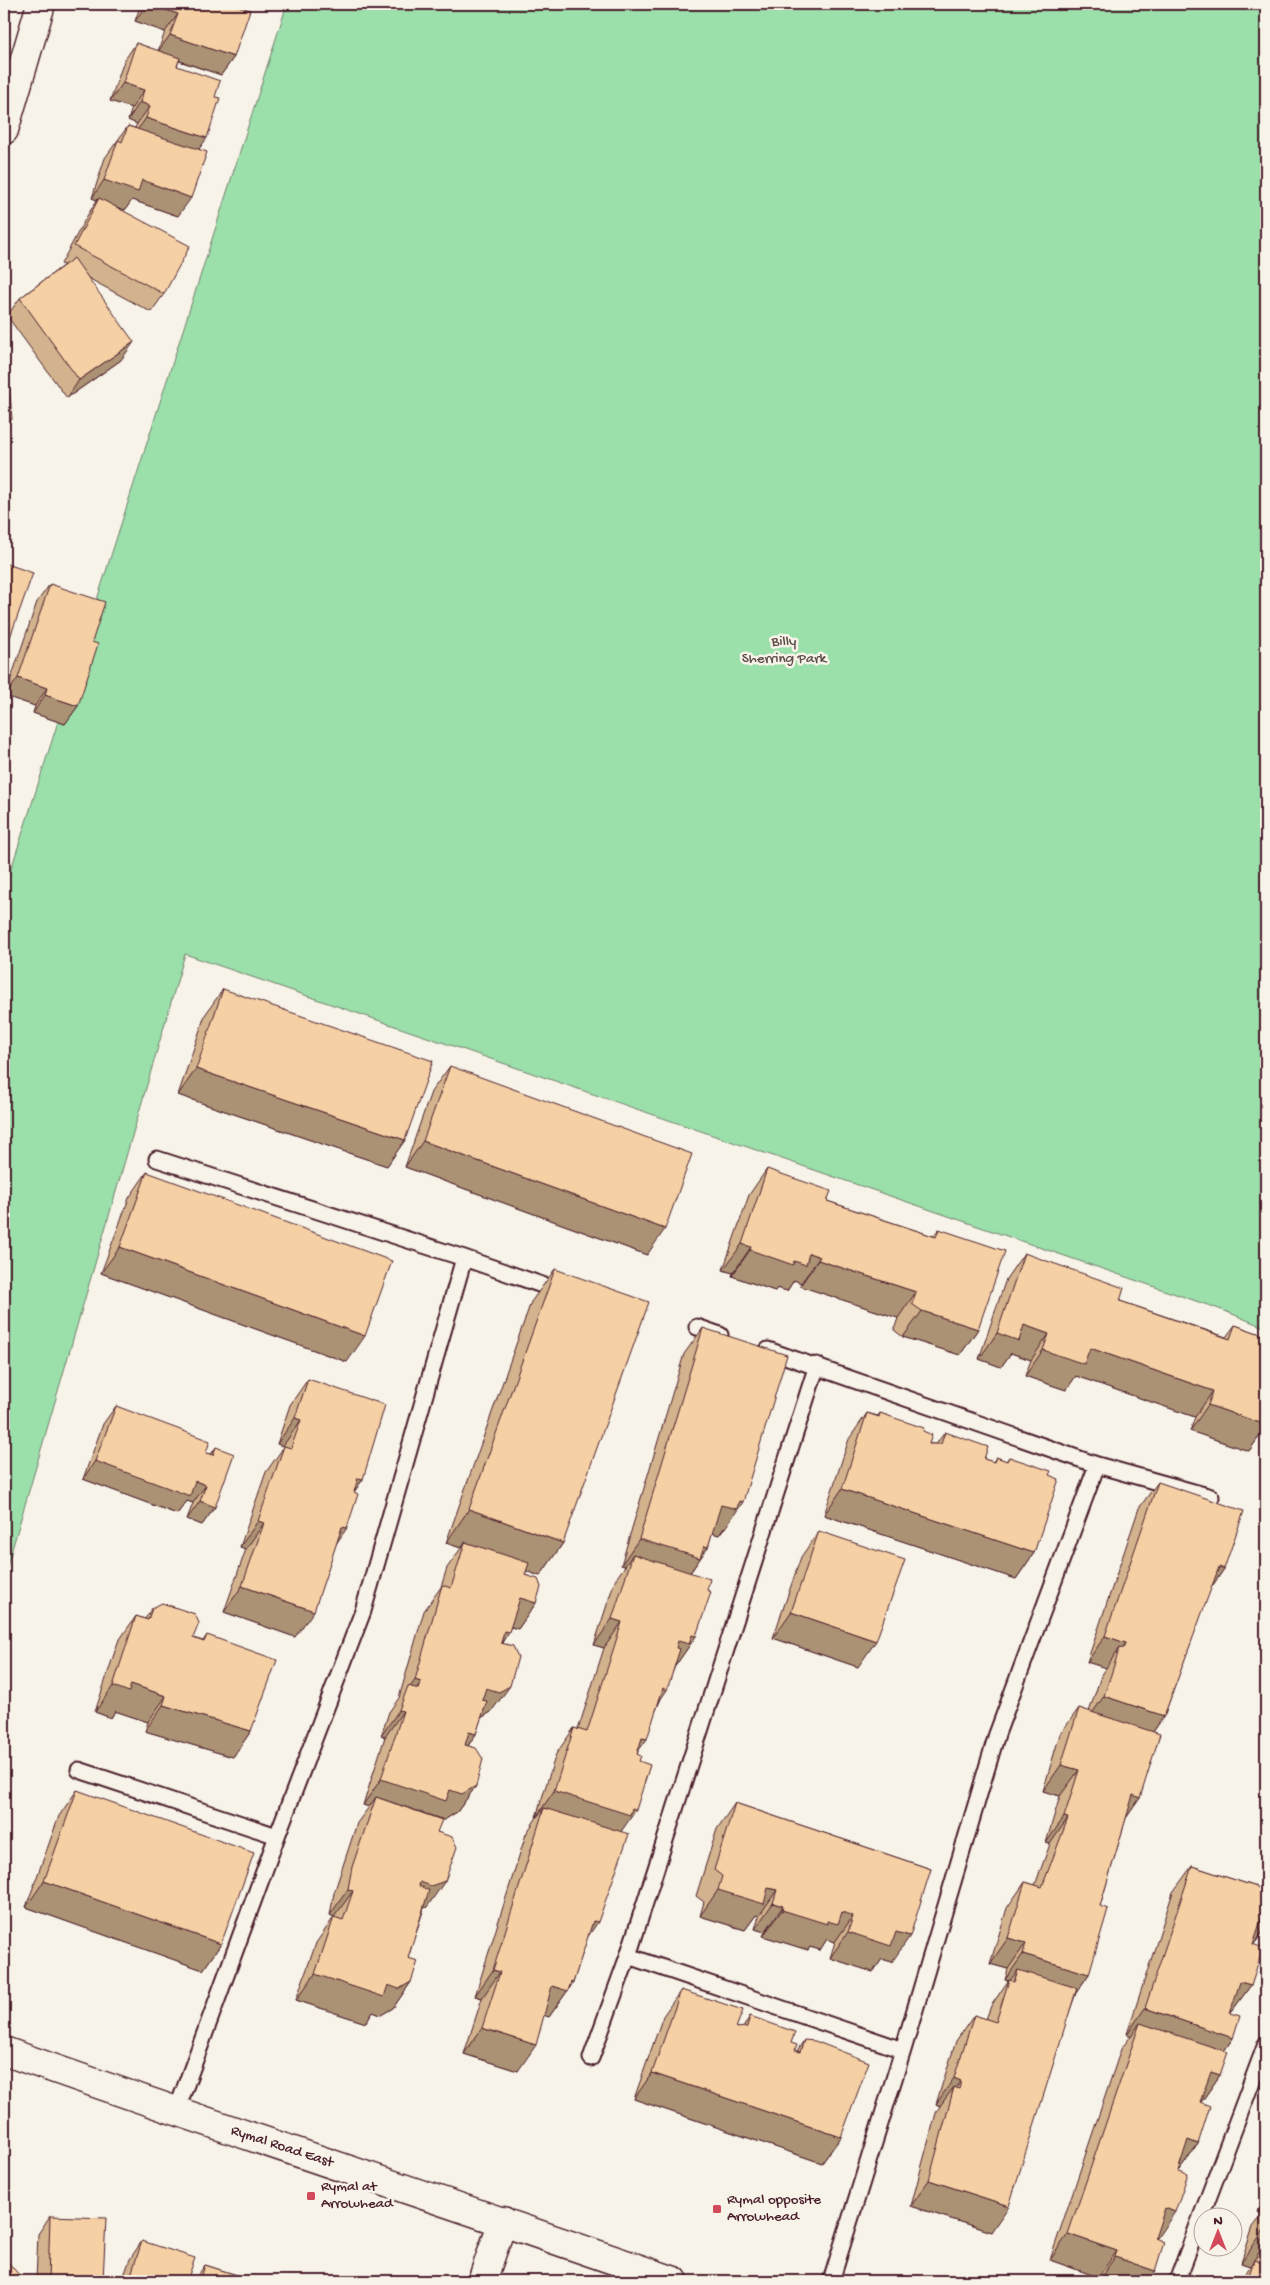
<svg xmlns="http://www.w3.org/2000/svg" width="1270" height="2285" font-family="'Gochi Hand',sans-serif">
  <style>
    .green { fill: #9bdfab; stroke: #727f6b }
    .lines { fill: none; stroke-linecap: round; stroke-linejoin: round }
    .service-casing { stroke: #4a1f2b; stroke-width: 19 }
    .minor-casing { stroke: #4a1f2b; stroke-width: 31 }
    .secondary-casing { stroke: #4a1f2b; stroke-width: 31 }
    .service { stroke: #f7f3e8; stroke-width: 15 }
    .minor { stroke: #f7f3e8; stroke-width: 28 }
    .secondary { stroke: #f7f3e8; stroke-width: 28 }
    .wall { fill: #d3b38e; stroke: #4a1f2b }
    .shaded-wall { fill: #ac9274; stroke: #4a1f2b }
    .building { fill: #f5d0a5; stroke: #4a1f2b }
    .poi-dot { fill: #d1495b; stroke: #f7f3e8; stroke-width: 2 }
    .labels { text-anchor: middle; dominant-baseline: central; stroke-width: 5; stroke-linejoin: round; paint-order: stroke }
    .park-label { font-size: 15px; fill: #5e4f4b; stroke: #f7f3e8 }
    .street-label { font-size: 15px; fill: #4a1f2b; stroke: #f7f3e8 }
    .poi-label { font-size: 15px; fill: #4a1f2b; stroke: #f7f3e8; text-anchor: start }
  </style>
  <rect width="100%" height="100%" fill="#f7f3e8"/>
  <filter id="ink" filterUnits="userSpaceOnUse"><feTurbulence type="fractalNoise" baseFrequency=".02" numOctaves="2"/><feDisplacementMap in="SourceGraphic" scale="10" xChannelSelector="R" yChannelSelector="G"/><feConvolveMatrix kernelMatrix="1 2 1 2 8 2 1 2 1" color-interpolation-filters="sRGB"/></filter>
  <g filter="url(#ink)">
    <path class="green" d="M 287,4 L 1266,4 L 1266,1328 L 1225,1311 L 185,954 L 4,1577 L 4,891 Z"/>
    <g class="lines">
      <defs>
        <path id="service" d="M 157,1159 L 464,1258 L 562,1292
          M 697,1327 L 720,1335
          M 768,1350 L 1097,1465 L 1211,1497
          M 79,1770 L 277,1836
          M 628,1956 L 903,2050
          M 591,2058 L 628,1956 L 817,1365
          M 176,2112 L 277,1836 L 363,1611 L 464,1258
          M 831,2281 L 903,2050 L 997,1734 L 1097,1465
          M 1177,2281 L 1266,2044"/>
        <path id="minor" d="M 4,130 L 41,4
          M 482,2281 L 503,2221"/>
        <path id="secondary" d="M 4,2051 C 226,2130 451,2203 674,2281"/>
      </defs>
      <use href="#service" class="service-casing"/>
      <use href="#minor" class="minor-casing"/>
      <use href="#secondary" class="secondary-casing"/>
      <use href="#service" class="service"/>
      <use href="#minor" class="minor"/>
      <use href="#secondary" class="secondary"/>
    </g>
    <path class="wall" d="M 141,4 L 232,4 L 234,57 L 221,75 L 179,61 L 177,66 L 199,150 L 178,216 L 132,200 L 125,210 L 116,207 L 164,294 L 151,312 L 88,278 L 121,360 L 67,398 L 7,316 L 20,298 L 64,265 L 61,264 L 87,216 L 97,200 L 92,198 L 105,158 L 128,126 L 135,128 L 137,124 L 128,120 L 132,108 L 110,101 L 124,61 L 136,43 L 158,51 L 165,32 L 135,21 Z
      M 50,584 L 78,706 L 65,724 L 33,713 L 35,706 L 5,696 L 37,602 Z
      M 223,989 L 405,1140 L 387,1166 L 178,1095 L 205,1015 Z
      M 450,1066 L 647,1255 L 405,1167 L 431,1092 Z
      M 767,1169 L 827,1201 L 933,1236 L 939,1229 L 978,1329 L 960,1355 L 903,1337 L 894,1330 L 898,1318 L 800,1286 L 801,1283 L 794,1280 L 787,1291 L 777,1288 L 775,1291 L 732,1276 L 733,1273 L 723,1270 L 749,1195 Z
      M 147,1172 L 347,1362 L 101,1273 L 129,1198 Z
      M 1024,1253 L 1120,1301 L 1226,1337 L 1235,1325 L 1266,1336 L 1266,1427 L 1249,1451 L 1190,1431 L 1195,1417 L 1076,1376 L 1066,1390 L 1025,1376 L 1031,1360 L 1011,1353 L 1001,1367 L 979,1359 L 1006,1279 Z
      M 555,1269 L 563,1543 L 540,1576 L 526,1571 L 525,1575 L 536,1603 L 518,1629 L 511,1627 L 502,1643 L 491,1712 L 481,1718 L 476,1734 L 468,1746 L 476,1786 L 457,1812 L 444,1820 L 435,1817 L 437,1832 L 427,1907 L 424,1908 L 408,1958 L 411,1982 L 393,2008 L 381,2015 L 373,2012 L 366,2023 L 296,2000 L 316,1943 L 334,1917 L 330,1915 L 334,1893 L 357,1823 L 369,1807 L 363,1805 L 385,1737 L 381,1736 L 389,1712 L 399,1698 L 424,1611 L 441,1587 L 447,1568 L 461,1548 L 446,1543 L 531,1302 Z
      M 703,1328 L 725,1528 L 724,1528 L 719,1535 L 712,1533 L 708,1547 L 690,1573 L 707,1590 L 696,1636 L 678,1662 L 677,1662 L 676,1664 L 638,1752 L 637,1754 L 639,1761 L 620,1832 L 573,1983 L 549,2017 L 544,2015 L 518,2071 L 464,2054 L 482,1998 L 475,1996 L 526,1834 L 537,1817 L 536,1817 L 556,1754 L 574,1728 L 578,1730 L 604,1648 L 594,1645 L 615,1580 L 625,1566 L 621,1565 L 684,1354 Z
      M 308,1379 L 363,1479 L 354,1492 L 337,1542 L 295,1637 L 224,1612 L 246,1549 L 240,1547 L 266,1472 L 281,1451 L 283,1446 L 277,1444 L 290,1405 Z
      M 116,1406 L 206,1453 L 211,1454 L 216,1447 L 215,1507 L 202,1525 L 187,1519 L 193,1503 L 187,1501 L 177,1514 L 83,1479 L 103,1424 Z
      M 867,1413 L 878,1416 L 880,1413 L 923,1431 L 929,1444 L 936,1444 L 945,1432 L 984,1459 L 993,1462 L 996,1457 L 1006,1461 L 1009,1457 L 1049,1475 L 1034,1553 L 1016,1579 L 824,1515 L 849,1439 Z
      M 1158,1482 L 1224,1569 L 1210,1589 L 1164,1716 L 1153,1732 L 1140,1798 L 1126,1818 L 1100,1906 L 1089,1974 L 1076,1993 L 991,2232 L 911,2206 L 936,2113 L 940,2106 L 936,2104 L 956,2041 L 974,2015 L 986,2019 L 991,2006 L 1008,1981 L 1005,1980 L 1008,1969 L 990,1964 L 1007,1908 L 1025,1882 L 1035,1885 L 1050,1844 L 1046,1843 L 1060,1796 L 1043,1791 L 1060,1734 L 1079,1708 L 1089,1712 L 1102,1673 L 1106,1668 L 1087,1662 L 1139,1508 Z
      M 819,1531 L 858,1667 L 773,1638 L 801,1557 Z
      M 152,1608 L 193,1638 L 203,1641 L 207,1635 L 251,1731 L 233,1757 L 145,1731 L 148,1722 L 115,1711 L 111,1718 L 95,1712 L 118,1642 L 136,1616 L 145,1619 Z
      M 77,1790 L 221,1944 L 203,1970 L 26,1907 L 59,1816 Z
      M 735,1803 L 931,1869 L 892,1962 L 882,1959 L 873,1972 L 830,1958 L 835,1942 L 827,1939 L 820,1950 L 810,1947 L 808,1950 L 763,1936 L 765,1932 L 755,1929 L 759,1916 L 756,1915 L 745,1930 L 700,1916 L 704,1902 L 696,1896 L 717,1829 Z
      M 1192,1866 L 1266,1890 L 1266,1928 L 1255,1943 L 1254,1943 L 1253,1944 L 1251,1985 L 1232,2011 L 1231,2011 L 1230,2013 L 1233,2038 L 1224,2051 L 1220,2075 L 1202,2101 L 1201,2101 L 1198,2144 L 1179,2170 L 1178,2169 L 1157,2238 L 1155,2237 L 1148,2281 L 1097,2281 L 1098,2277 L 1050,2260 L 1121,2049 L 1131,2036 L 1127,2034 L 1173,1892 Z
      M 681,1990 L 736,2028 L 743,2028 L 750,2016 L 791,2043 L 795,2050 L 797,2051 L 804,2040 L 841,2137 L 822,2163 L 634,2099 L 663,2016 Z
      M 1266,2191 L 1266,2281 L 1240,2281 L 1249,2268 L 1250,2266 L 1241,2263 L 1253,2227 L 1263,2214 L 1258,2212 Z
      M 50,2216 L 103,2281 L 36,2281 L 38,2234 Z
      M 142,2241 L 187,2281 L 122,2281 L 130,2259 Z
      M 205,2265 L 256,2281 L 194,2281 Z"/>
    <path class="shaded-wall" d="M 147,4 L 149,4 L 178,14 L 165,32 L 135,21 Z
      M 170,35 L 234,57 L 221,75 L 157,53 Z
      M 123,83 L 144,90 L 132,108 L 110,101 Z
      M 140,102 L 150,106 L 137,124 L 128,120 Z
      M 146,118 L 207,138 L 194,156 L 133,136 Z
      M 104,180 L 142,180 L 191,198 L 178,216 L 132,200 L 125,210 L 98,201 L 99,198 L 97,200 L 92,198 Z
      M 134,342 L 121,360 L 67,398 L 79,380 Z
      M 12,419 L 4,430 L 4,420 Z
      M 18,678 L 47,688 L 35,706 L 5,696 Z
      M 45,695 L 78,706 L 65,724 L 33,713 Z
      M 196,1069 L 405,1140 L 387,1166 L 178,1095 Z
      M 423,1141 L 665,1229 L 647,1255 L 405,1167 Z
      M 742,1244 L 751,1247 L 733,1273 L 723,1270 Z
      M 120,1247 L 365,1336 L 347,1362 L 101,1273 Z
      M 750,1250 L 794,1261 L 809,1253 L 820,1257 L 801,1283 L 794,1280 L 787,1291 L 777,1288 L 775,1291 L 732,1276 Z
      M 818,1260 L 916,1292 L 898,1318 L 800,1286 Z
      M 922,1311 L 978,1329 L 960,1355 L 903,1337 Z
      M 1024,1325 L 1049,1334 L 1031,1360 L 1011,1353 L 1001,1367 L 979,1359 L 997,1333 Z
      M 1090,1348 L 1213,1391 L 1195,1417 L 1076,1376 L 1066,1390 L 1025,1376 L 1043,1350 Z
      M 1208,1405 L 1266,1425 L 1266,1427 L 1249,1451 L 1190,1431 Z
      M 295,1418 L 301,1420 L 283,1446 L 277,1444 Z
      M 95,1461 L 195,1481 L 206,1485 L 193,1503 L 187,1501 L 177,1514 L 83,1479 Z
      M 358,1478 L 363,1479 L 345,1505 Z
      M 842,1489 L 1034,1553 L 1016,1579 L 824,1515 Z
      M 200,1501 L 215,1507 L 202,1525 L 187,1519 Z
      M 739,1501 L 743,1502 L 725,1528 L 724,1528 L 719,1535 L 703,1531 L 721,1505 Z
      M 469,1509 L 563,1543 L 540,1576 L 463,1549 L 465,1542 L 461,1548 L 446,1543 Z
      M 258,1521 L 264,1523 L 246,1549 L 240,1547 Z
      M 342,1527 L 347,1528 L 329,1554 Z
      M 639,1539 L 704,1546 L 708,1547 L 682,1584 L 633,1554 L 625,1566 L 621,1565 Z
      M 1219,1567 L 1224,1569 L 1206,1595 Z
      M 242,1586 L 314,1611 L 295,1637 L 224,1612 Z
      M 520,1598 L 536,1603 L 518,1629 L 502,1624 Z
      M 791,1612 L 876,1641 L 858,1667 L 773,1638 Z
      M 612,1619 L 622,1622 L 604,1648 L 594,1645 Z
      M 504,1631 L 509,1632 L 491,1658 Z
      M 692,1635 L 696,1636 L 678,1662 L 677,1662 L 671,1670 L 660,1667 L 678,1641 Z
      M 1105,1636 L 1126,1643 L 1118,1654 L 1120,1647 L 1106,1668 L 1087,1662 Z
      M 415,1680 L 421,1682 L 403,1708 L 405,1695 Z
      M 131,1684 L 166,1696 L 148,1722 L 115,1711 L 111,1718 L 95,1712 L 113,1686 Z
      M 510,1686 L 491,1712 L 481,1718 L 468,1714 L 486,1688 Z
      M 663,1688 L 667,1690 L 649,1716 Z
      M 1104,1696 L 1164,1716 L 1146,1742 L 1086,1722 Z
      M 163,1705 L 251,1731 L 233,1757 L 145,1731 Z
      M 399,1710 L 403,1711 L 385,1737 L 381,1736 Z
      M 469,1732 L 476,1734 L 458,1760 Z
      M 642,1738 L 647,1739 L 628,1765 Z
      M 1061,1765 L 1079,1770 L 1060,1796 L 1043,1791 Z
      M 381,1779 L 450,1790 L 476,1786 L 457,1812 L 444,1820 L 376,1797 L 369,1807 L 363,1805 Z
      M 554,1791 L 632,1808 L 636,1810 L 618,1836 L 544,1808 L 537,1817 L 536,1817 Z
      M 1133,1795 L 1140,1798 L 1122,1824 Z
      M 1064,1817 L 1068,1818 L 1050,1844 L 1046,1843 Z
      M 44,1881 L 221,1944 L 203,1970 L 26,1907 Z
      M 445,1881 L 427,1907 L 412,1912 L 420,1882 Z
      M 768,1888 L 777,1890 L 759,1916 L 756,1915 L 745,1930 L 700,1916 L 718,1890 Z
      M 348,1889 L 353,1891 L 334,1917 L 330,1915 Z
      M 773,1903 L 783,1906 L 765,1932 L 755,1929 Z
      M 782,1910 L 827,1921 L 842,1912 L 853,1916 L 835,1942 L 827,1939 L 820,1950 L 810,1947 L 808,1950 L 763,1936 Z
      M 1263,1914 L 1266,1915 L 1266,1928 L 1255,1943 L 1245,1940 Z
      M 593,1921 L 598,1922 L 580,1948 Z
      M 848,1932 L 896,1932 L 910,1936 L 892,1962 L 882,1959 L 873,1972 L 830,1958 Z
      M 1008,1938 L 1026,1943 L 1008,1969 L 990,1964 Z
      M 1023,1954 L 1089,1974 L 1071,2000 L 1014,1982 L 1018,1970 L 1009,1982 L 1009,1980 L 1008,1981 L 1005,1980 Z
      M 493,1970 L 500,1972 L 482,1998 L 475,1996 Z
      M 315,1974 L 411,1982 L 393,2008 L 381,2015 L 373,2012 L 366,2023 L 296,2000 Z
      M 571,1982 L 573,1983 L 549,2017 L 534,2012 L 552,1986 Z
      M 1240,1982 L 1251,1985 L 1232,2011 L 1222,2008 Z
      M 1145,2008 L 1233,2038 L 1215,2064 L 1140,2023 L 1131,2036 L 1127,2034 Z
      M 482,2028 L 536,2045 L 518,2071 L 464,2054 Z
      M 1211,2072 L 1220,2075 L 1202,2101 L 1192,2098 Z
      M 652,2073 L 841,2137 L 822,2163 L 634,2099 Z
      M 954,2078 L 961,2081 L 952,2094 L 954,2087 L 940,2106 L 936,2104 Z
      M 1188,2140 L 1198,2144 L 1179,2170 L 1170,2166 Z
      M 929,2180 L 1009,2206 L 991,2232 L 911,2206 Z
      M 1266,2201 L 1266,2209 L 1263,2214 L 1258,2212 Z
      M 1165,2208 L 1175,2212 L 1157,2238 L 1147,2234 Z
      M 1264,2230 L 1266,2230 L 1266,2242 L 1250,2266 L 1241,2263 Z
      M 1068,2234 L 1117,2251 L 1098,2277 L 1050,2260 Z
      M 1115,2257 L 1155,2271 L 1148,2281 L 1098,2281 Z"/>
    <path class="building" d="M 149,4 L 232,4 L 250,10 L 234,57 L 170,35 L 178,14 Z
      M 136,43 L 180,58 L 177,66 L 220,81 L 215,97 L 220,98 L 207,138 L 146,118 L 150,106 L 140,102 L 144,90 L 123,83 Z
      M 128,126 L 207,152 L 191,198 L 142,180 L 138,192 L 104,180 L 118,140 L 122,142 Z
      M 99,198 L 190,246 L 164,294 L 74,246 Z
      M 74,258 L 134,342 L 79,380 L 20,298 Z
      M 4,320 L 12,419 L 4,420 Z
      M 4,563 L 33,573 L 4,654 Z
      M 50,584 L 105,602 L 92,642 L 98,644 L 78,706 L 45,695 L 47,688 L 18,678 Z
      M 223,989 L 433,1061 L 405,1140 L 196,1069 Z
      M 450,1066 L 692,1154 L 665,1229 L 423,1141 Z
      M 767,1169 L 831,1191 L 827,1201 L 936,1237 L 939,1229 L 1005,1251 L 978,1329 L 922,1311 L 912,1304 L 916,1292 L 818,1260 L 820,1257 L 809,1253 L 806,1265 L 794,1261 L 793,1265 L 750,1250 L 751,1247 L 742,1244 Z
      M 147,1172 L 392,1261 L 365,1336 L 120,1247 Z
      M 1024,1253 L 1124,1288 L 1120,1301 L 1230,1339 L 1235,1325 L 1266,1336 L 1266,1425 L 1208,1405 L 1213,1391 L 1090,1348 L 1084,1364 L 1043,1350 L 1049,1334 L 1024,1325 L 1019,1341 L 997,1333 Z
      M 555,1269 L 649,1302 L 563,1543 L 469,1509 Z
      M 703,1328 L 787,1355 L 743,1502 L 739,1501 L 737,1509 L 721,1505 L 708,1547 L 704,1546 L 700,1558 L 639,1539 Z
      M 308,1379 L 385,1405 L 363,1479 L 358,1478 L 354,1492 L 358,1494 L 347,1528 L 342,1527 L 314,1611 L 242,1586 L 264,1523 L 258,1521 L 284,1446 L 291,1448 L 301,1420 L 295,1418 Z
      M 116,1406 L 210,1441 L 206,1453 L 213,1455 L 216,1447 L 234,1454 L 215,1507 L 200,1501 L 206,1485 L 195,1481 L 190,1496 L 95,1461 Z
      M 867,1413 L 879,1417 L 880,1413 L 924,1428 L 923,1431 L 932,1435 L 929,1444 L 941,1444 L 945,1432 L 988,1447 L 984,1459 L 994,1462 L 996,1457 L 1007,1461 L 1009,1457 L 1051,1471 L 1049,1475 L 1059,1479 L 1034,1553 L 842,1489 Z
      M 1158,1482 L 1244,1511 L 1224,1569 L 1219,1567 L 1164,1716 L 1104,1696 L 1120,1647 L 1124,1648 L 1126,1643 L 1105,1636 Z
      M 819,1531 L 905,1560 L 876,1641 L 791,1612 Z
      M 465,1542 L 529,1563 L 525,1575 L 538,1579 L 541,1587 L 536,1603 L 520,1598 L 509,1632 L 504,1631 L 501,1643 L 513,1646 L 518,1657 L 510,1686 L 499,1692 L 486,1688 L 482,1700 L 487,1701 L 476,1734 L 469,1732 L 465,1745 L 476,1748 L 483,1759 L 476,1786 L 462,1794 L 450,1790 L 446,1801 L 381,1779 L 403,1711 L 399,1710 L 408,1686 L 419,1689 L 421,1682 L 415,1680 L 442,1585 L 451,1588 Z
      M 633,1554 L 710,1579 L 707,1590 L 711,1592 L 696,1636 L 692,1635 L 689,1644 L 678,1641 L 676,1648 L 680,1649 L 667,1690 L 663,1688 L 647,1739 L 642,1738 L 637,1754 L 641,1756 L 639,1761 L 650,1765 L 636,1810 L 632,1808 L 630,1815 L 554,1791 L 574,1728 L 587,1732 L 622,1622 L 612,1619 Z
      M 162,1603 L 195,1614 L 199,1623 L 193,1638 L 204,1642 L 207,1635 L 277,1660 L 251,1731 L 163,1705 L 166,1696 L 131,1684 L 129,1692 L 113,1686 L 136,1616 L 148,1620 L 152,1608 Z
      M 1079,1708 L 1160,1734 L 1140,1798 L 1133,1795 L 1100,1906 L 1108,1909 L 1089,1974 L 1023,1954 L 1026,1943 L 1008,1938 L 1025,1882 L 1042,1887 L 1068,1818 L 1064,1817 L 1079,1770 L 1061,1765 Z
      M 77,1790 L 254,1853 L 221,1944 L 44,1881 Z
      M 376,1797 L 442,1820 L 437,1832 L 452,1837 L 457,1847 L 445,1881 L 431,1886 L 420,1882 L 419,1886 L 429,1890 L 408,1958 L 418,1961 L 411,1982 L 399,1989 L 388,1985 L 384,1997 L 315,1974 L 334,1917 L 343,1920 L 353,1891 L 348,1889 L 352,1867 Z
      M 735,1803 L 931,1869 L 910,1936 L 896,1932 L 891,1946 L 848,1932 L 853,1916 L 842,1912 L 838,1924 L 827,1921 L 827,1924 L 782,1910 L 783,1906 L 773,1903 L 777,1890 L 768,1888 L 764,1904 L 718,1890 L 722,1876 L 714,1870 Z
      M 544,1808 L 629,1834 L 598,1922 L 593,1921 L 573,1983 L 571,1982 L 568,1991 L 552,1986 L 536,2045 L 482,2028 L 500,1972 L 493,1970 Z
      M 1192,1866 L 1266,1890 L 1266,1915 L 1263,1914 L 1253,1944 L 1263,1948 L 1251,1985 L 1240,1982 L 1230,2013 L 1240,2016 L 1233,2038 L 1145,2008 Z
      M 1018,1970 L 1077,1988 L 1009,2206 L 929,2180 L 954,2087 L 959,2089 L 961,2081 L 954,2078 L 974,2015 L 996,2022 L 1009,1980 L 1014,1982 Z
      M 681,1990 L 743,2010 L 736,2028 L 747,2027 L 750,2016 L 795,2032 L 791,2043 L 797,2045 L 795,2050 L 800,2052 L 804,2040 L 815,2041 L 869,2062 L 841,2137 L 652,2073 Z
      M 1140,2023 L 1228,2052 L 1220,2075 L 1211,2072 L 1200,2102 L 1210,2106 L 1198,2144 L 1188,2140 L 1178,2171 L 1188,2174 L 1175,2212 L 1165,2208 L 1155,2238 L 1164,2242 L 1155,2271 L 1115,2257 L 1117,2251 L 1068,2234 Z
      M 50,2216 L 106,2218 L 103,2281 L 48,2281 Z
      M 142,2241 L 195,2258 L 187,2281 L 129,2281 Z
      M 1266,2252 L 1266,2281 L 1247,2281 L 1254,2260 L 1262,2263 Z
      M 4,2257 L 24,2281 L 4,2281 Z
      M 205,2265 L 256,2281 L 200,2281 Z"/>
  </g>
  <g class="poi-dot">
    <rect x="306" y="2191" width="10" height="10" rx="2.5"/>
    <rect x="712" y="2204" width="10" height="10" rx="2.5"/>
  </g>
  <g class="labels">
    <g class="park-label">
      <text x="784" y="642">Billy<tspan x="784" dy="17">Sherring Park</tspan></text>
    </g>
    <g class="street-label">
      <text transform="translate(282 2147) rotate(18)">Rymal Road East</text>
    </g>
    <g class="poi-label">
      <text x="321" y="2187">Rymal at<tspan x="321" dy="17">Arrowhead</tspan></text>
      <text x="727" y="2200">Rymal opposite<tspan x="727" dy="17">Arrowhead</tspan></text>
    </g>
  </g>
  <rect width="1270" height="2285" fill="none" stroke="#f7f3e8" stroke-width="20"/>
  <rect x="10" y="10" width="1250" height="2265" fill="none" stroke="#4a1f2b" stroke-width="2" filter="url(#ink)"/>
  <g transform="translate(1218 2232)"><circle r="24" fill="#f7f3e8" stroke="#b29e9c"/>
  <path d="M0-4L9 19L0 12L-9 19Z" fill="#d1495b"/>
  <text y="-8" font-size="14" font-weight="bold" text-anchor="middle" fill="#4a1f2b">N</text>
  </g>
</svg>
